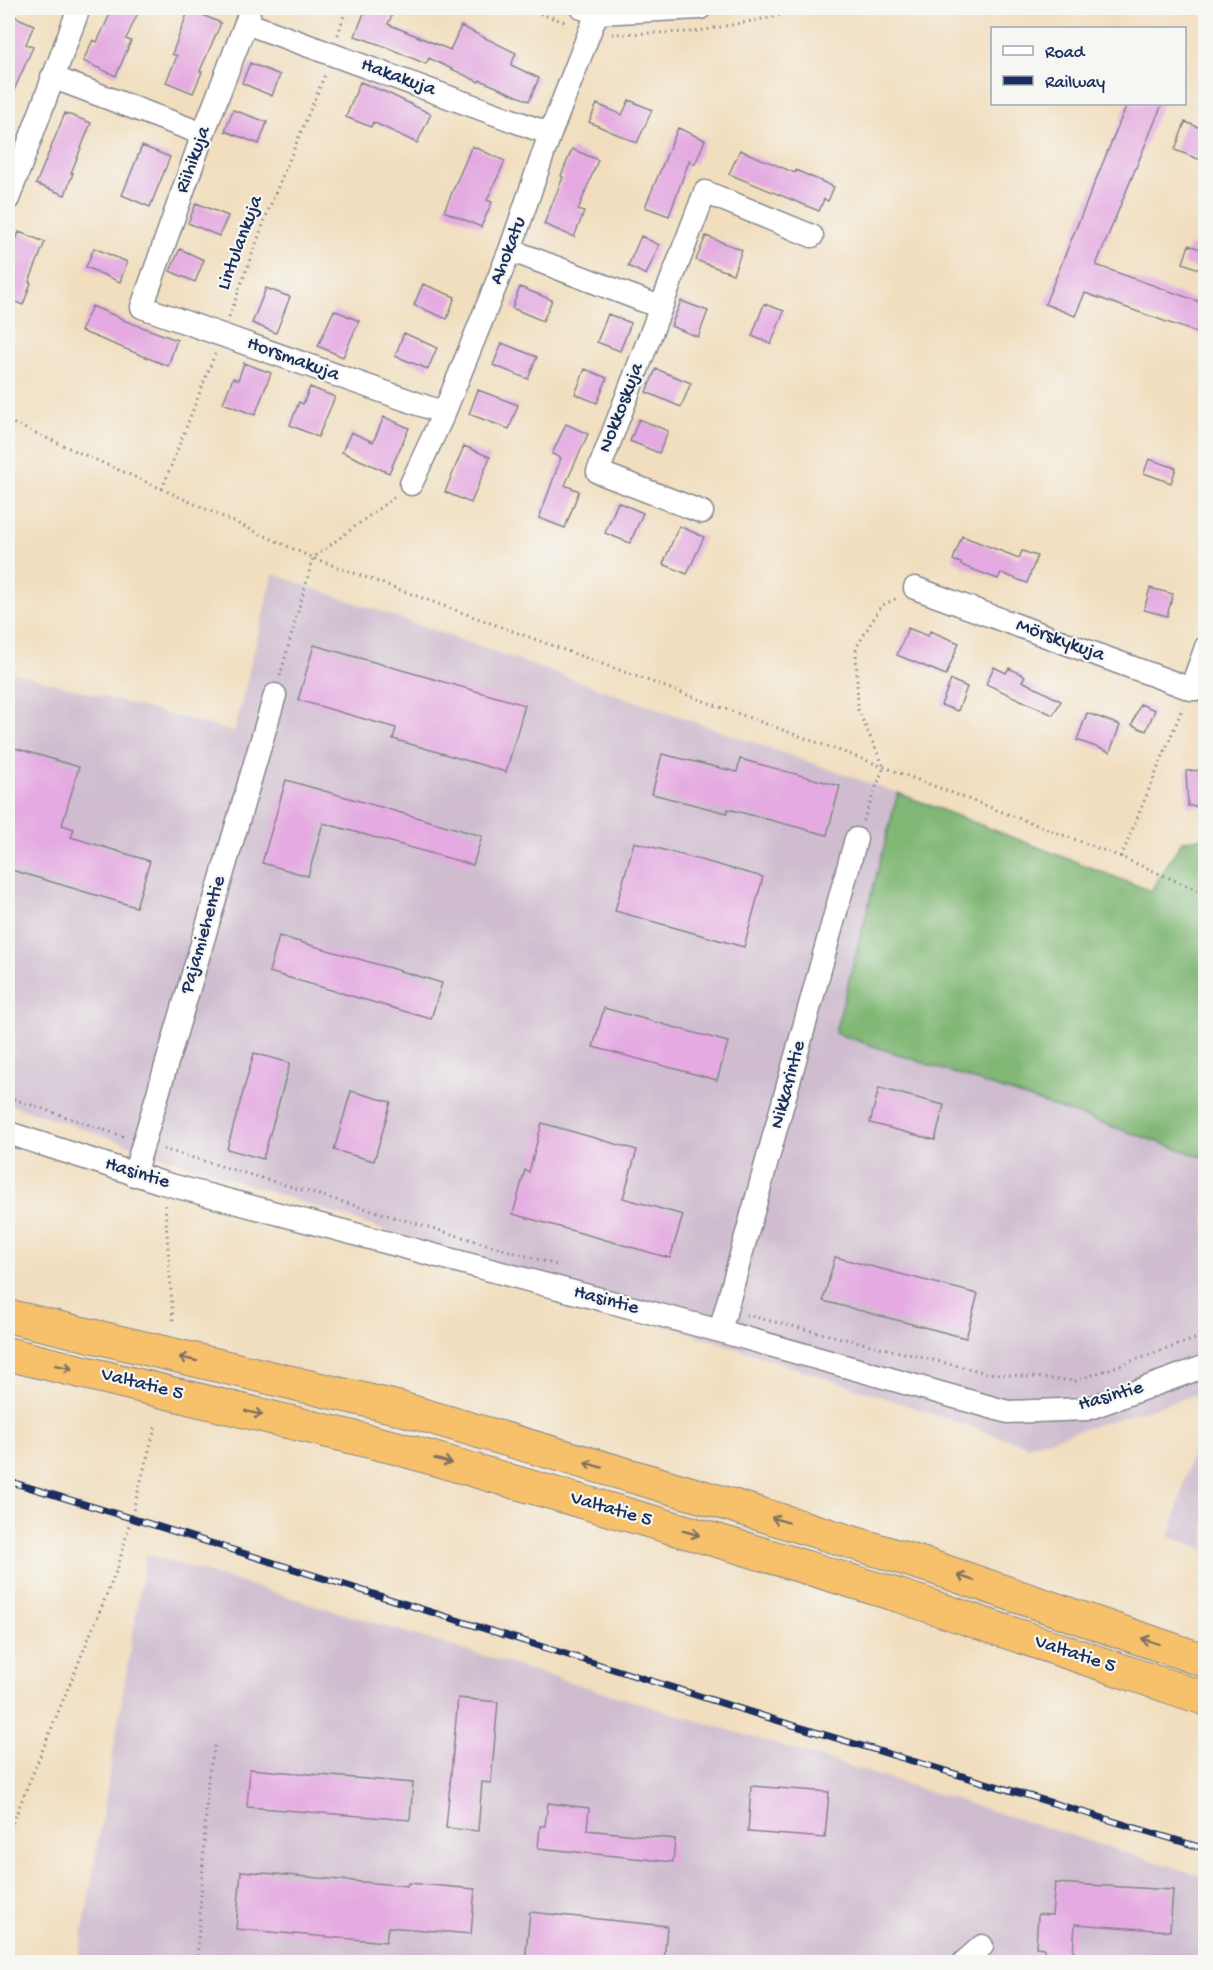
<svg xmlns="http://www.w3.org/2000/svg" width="1213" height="1970" font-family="'Gochi Hand',sans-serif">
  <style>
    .industrial { fill: #cfbdcf }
    .forest { fill: #80b774; stroke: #4e7369; stroke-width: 1.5 }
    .building { fill: #e4aae1 }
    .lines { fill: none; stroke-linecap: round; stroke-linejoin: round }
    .minor-casing { stroke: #86868e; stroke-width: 25 }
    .highway-casing { stroke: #86868e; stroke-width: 35 }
    .path { stroke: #86868e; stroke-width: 3; stroke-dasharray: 1.5 4.5; stroke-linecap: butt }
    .minor { stroke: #fff; stroke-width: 22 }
    .highway { stroke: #f6c16b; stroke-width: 33 }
    .rail-casing { stroke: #1b2f5e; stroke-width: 7 }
    .rail { stroke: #f6f6f2; stroke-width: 4.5; stroke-dasharray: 14; stroke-linecap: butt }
    .oneway { stroke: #7e7164 }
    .labels { text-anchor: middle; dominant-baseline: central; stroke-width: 4.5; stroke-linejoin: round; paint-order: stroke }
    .street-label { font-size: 20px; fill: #1b2f5e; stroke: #f6f6f2 }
  </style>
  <rect width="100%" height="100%" fill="#f6f6f2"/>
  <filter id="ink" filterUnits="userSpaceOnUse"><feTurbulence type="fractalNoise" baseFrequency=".0167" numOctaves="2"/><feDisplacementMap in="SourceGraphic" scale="12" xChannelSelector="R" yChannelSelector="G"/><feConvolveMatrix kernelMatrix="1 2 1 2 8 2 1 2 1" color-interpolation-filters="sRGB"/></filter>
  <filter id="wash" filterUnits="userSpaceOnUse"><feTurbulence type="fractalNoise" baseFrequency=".008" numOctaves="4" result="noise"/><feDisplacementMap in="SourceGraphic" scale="24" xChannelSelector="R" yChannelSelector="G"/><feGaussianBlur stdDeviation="1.35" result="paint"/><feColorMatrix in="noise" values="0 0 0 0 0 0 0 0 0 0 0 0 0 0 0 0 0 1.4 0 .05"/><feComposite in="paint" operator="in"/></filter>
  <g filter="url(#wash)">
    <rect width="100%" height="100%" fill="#f1debe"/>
    <path class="industrial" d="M 273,574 L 898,793 L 835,1033 L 1205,1158 L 1205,1392 L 1028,1446 L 8,1104 L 8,671 L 234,732 Z
      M 1205,1402 L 1205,1549 L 1170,1537 Z
      M 146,1554 L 835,1762 L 1205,1877 L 1205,1962 L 8,1962 L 8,1955 L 78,1962 Z"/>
    <path class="forest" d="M 898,793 L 1151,891 L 1182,841 L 1205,837 L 1205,1158 L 835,1033 Z"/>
    <g id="blocks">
      <path class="building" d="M 113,8 L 140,8 L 126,39 L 131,41 L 116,76 L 83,61 L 93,40 L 97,42 Z
        M 366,8 L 395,8 L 388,24 L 450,50 L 461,26 L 516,53 L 511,65 L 539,78 L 529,101 L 480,80 L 479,82 L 429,58 L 426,64 L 381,45 L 355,36 Z
        M 189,9 L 221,23 L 200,71 L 202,72 L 193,93 L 166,82 L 177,56 L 172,54 Z
        M 11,15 L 34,25 L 26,44 L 33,47 L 8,104 L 8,23 Z
        M 250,63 L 280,75 L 272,96 L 242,83 Z
        M 360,82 L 390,94 L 431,114 L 417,143 L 373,122 L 371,127 L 346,117 Z
        M 629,100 L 652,110 L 637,143 L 589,122 L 597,104 L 622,115 Z
        M 1127,104 L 1162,104 L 1096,265 L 1206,304 L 1206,336 L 1085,293 L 1075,316 L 1045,304 Z
        M 233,110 L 267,122 L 259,144 L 225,131 Z
        M 65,113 L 91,123 L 71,173 L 73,173 L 65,195 L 36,184 Z
        M 1185,122 L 1206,130 L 1206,162 L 1175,150 Z
        M 678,128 L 705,140 L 695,164 L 689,161 L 669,216 L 645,207 Z
        M 142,146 L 170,157 L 150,207 L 122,195 Z
        M 472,146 L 505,161 L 487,200 L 492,202 L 481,227 L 444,211 Z
        M 572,149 L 598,160 L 578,210 L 584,212 L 574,237 L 544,224 L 563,177 L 561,176 Z
        M 740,150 L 795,173 L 796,170 L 834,187 L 828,201 L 824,199 L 819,211 L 729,174 Z
        M 196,203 L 228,216 L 219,236 L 188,223 Z
        M 19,232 L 45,242 L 29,282 L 31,283 L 23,305 L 8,299 L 8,261 Z
        M 641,236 L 659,245 L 646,275 L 628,266 Z
        M 706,236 L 742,250 L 733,274 L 696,260 Z
        M 1189,245 L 1206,251 L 1206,272 L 1183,263 Z
        M 94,248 L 127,262 L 120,282 L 86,267 Z
        M 180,249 L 204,260 L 195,282 L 170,271 Z
        M 423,284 L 455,297 L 447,319 L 414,305 Z
        M 520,287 L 552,300 L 543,321 L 512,308 Z
        M 266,288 L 290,297 L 276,333 L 252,323 Z
        M 681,301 L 708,311 L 698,337 L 671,326 Z
        M 764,304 L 784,311 L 771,344 L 752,336 Z
        M 92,306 L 123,319 L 123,320 L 177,340 L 168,366 L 81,331 Z
        M 334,310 L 359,321 L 343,357 L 318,346 Z
        M 608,314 L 631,323 L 620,351 L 597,342 Z
        M 404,333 L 437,348 L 428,369 L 395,356 Z
        M 502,343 L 537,357 L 528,379 L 493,365 Z
        M 244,363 L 271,373 L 255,415 L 223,403 L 233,378 L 238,380 Z
        M 585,369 L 607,378 L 597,403 L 575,394 Z
        M 656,369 L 691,383 L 681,407 L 646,392 Z
        M 310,387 L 335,397 L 318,437 L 290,425 L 299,402 L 303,404 Z
        M 478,390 L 518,405 L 509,429 L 469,414 Z
        M 384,417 L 409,428 L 389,473 L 342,452 L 351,432 L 373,442 Z
        M 639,419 L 668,431 L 659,453 L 630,441 Z
        M 566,424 L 588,434 L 565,485 L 579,491 L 565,528 L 539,518 L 561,458 L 552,454 Z
        M 464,446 L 490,457 L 471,503 L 445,492 Z
        M 1149,459 L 1176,468 L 1171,483 L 1144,473 Z
        M 618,502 L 643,513 L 630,543 L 605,533 Z
        M 679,526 L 704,537 L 687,574 L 663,564 Z
        M 962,536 L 1019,558 L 1022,551 L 1037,556 L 1027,583 L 1001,573 L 998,579 L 961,565 L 961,563 L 953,560 Z
        M 1150,588 L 1173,594 L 1167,616 L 1144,610 Z
        M 908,628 L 928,636 L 930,631 L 959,643 L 946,675 L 897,655 Z
        M 314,645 L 525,705 L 506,772 L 393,739 L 396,728 L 298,700 Z
        M 994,667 L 1006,673 L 1009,668 L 1025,676 L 1022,681 L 1061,701 L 1053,715 L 986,684 Z
        M 951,680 L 967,687 L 958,711 L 941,705 Z
        M 1140,704 L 1155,710 L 1146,731 L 1132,725 Z
        M 1087,713 L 1120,725 L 1110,752 L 1077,740 Z
        M 8,746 L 79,767 L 62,825 L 74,829 L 71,837 L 150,861 L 136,907 L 8,869 Z
        M 662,754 L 737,772 L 740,759 L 840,786 L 827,835 L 728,809 L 727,813 L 652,794 Z
        M 1206,770 L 1206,806 L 1188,806 L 1186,771 Z
        M 286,780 L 482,836 L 473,865 L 323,823 L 308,876 L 262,863 Z
        M 634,842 L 763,877 L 744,947 L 615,911 Z
        M 279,936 L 442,983 L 431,1019 L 269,972 Z
        M 604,1008 L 728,1042 L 717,1080 L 593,1047 Z
        M 254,1053 L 290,1063 L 263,1159 L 227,1149 Z
        M 879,1088 L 944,1105 L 935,1140 L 870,1123 Z
        M 351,1091 L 391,1102 L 374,1161 L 334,1150 Z
        M 542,1123 L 637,1150 L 623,1198 L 683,1215 L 670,1258 L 513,1214 L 525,1170 L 529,1172 Z
        M 835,1257 L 978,1294 L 966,1338 L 823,1301 Z
        M 458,1698 L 498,1702 L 491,1783 L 482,1782 L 478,1831 L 446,1828 Z
        M 250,1769 L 413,1783 L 410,1820 L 247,1807 Z
        M 751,1786 L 829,1792 L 825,1838 L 748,1832 Z
        M 548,1803 L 589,1808 L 587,1830 L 675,1839 L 673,1862 L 538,1848 L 540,1826 L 545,1826 Z
        M 241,1871 L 407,1886 L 408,1883 L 475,1889 L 471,1934 L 388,1927 L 386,1942 L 236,1929 Z
        M 1055,1883 L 1173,1890 L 1170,1931 L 1075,1924 L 1073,1954 L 1044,1952 L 1044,1948 L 1036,1947 L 1038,1914 L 1052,1915 Z
        M 530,1912 L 667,1926 L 664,1962 L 525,1962 Z"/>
    </g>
  </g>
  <g filter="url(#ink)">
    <use href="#blocks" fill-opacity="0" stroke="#86868e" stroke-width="1.5"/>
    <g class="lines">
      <defs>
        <path id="minor" d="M 582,8 L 597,13 L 700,8
          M 249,15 L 203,134 L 142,307 L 444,413
          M 246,23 L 550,134
          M 52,77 L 203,134
          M 8,199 L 79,8
          M 510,250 L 660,307
          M 411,484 L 444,413 L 510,250 L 550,134 L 597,13
          M 702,512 L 598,472 L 705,192 L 812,236
          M 915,588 L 1191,689 L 1206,689
          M 1191,689 L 1206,647
          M 8,1133 L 163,1183 L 720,1331 L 1008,1412 L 1087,1409 L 1206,1366
          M 134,1175 L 275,695
          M 720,1331 L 856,839
          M 964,1962 L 982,1946"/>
        <path id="highway" d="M 8,1316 L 399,1408 L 734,1506 L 932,1567 L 1206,1661
          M 8,1354 L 397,1448 L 739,1547 L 900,1596 L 1206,1699"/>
      </defs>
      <use href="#minor" class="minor-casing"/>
      <use href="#highway" class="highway-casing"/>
      <path class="path" d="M 523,8 L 568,23
        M 612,34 L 694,32 L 773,17 L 808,8
        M 338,35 L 346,8
        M 229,317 L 270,206 L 326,72
        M 8,421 L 162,489 L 313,558 L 884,767 L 1121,857 L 1206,894
        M 162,489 L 215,354
        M 280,676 L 313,558 L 397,495
        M 863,821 L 884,767 L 858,710 L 856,648 L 881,606 L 899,597
        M 1121,857 L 1183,707
        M 8,1097 L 125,1137
        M 163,1149 L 557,1265
        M 165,1205 L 173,1320
        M 746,1315 L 987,1373 L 1075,1381 L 1206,1335
        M 8,1834 L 118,1567 L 156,1424
        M 83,1962 L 87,1962
        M 197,1962 L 208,1777 L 215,1746"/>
      <use href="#minor" class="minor"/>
      <use href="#highway" class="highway"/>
      <defs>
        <path id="rail" d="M 8,1481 L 147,1523 L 779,1721 L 1206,1849"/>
      </defs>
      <use href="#rail" class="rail-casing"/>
      <use href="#rail" class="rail"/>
    </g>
    <defs><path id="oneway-shaft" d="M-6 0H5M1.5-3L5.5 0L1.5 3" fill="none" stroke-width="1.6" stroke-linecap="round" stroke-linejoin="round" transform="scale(1.5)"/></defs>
    <g class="oneway">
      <use href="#oneway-shaft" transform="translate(188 1359) rotate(-167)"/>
      <use href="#oneway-shaft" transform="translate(64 1367) rotate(13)"/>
      <use href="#oneway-shaft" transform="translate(254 1413) rotate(14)"/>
      <use href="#oneway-shaft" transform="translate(443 1461) rotate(16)"/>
      <use href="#oneway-shaft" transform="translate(593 1465) rotate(-164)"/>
      <use href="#oneway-shaft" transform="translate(780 1520) rotate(-163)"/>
      <use href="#oneway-shaft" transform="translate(691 1533) rotate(16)"/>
      <use href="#oneway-shaft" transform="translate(966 1578) rotate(-161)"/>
      <use href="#oneway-shaft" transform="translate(1150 1641) rotate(-161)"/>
    </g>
  </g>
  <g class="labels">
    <g class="street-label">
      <text transform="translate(398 78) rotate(20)">Hakakuja</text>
      <text transform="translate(194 160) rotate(-70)">Riihikuja</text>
      <text transform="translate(241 243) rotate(-70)">Lintulankuja</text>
      <text transform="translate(509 251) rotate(-69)">Ahokatu</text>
      <text transform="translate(293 360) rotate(20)">Horsmakuja</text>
      <text transform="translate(622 408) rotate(-69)">Nokkoskuja</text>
      <text transform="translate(1060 641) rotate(20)">Mörskykuja</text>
      <text transform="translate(204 935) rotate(-74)">Pajamiehentie</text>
      <text transform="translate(789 1085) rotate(-75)">Nikkarintie</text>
      <text transform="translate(137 1174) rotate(17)">Hasintie</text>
      <text transform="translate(606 1301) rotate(15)">Hasintie</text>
      <text transform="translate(142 1385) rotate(14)">Valtatie 5</text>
      <text transform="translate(1111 1397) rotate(-16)">Hasintie</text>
      <text transform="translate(611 1510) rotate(16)">Valtatie 5</text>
      <text transform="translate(1075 1655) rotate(18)">Valtatie 5</text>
    </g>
  </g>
  <rect width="1213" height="1970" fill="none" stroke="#f6f6f2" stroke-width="30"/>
  <rect x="991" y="27" width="195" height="78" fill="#f6f6f2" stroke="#9ea6b7" stroke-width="1.5"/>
  <rect x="1003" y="46" width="30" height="9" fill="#ffffff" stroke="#9ea6b7" stroke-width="1.5"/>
  <text x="1045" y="57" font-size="18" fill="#1b2f5e">Road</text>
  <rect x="1003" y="76" width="30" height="9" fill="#1b2f5e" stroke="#9ea6b7" stroke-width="1.5"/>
  <text x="1045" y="87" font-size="18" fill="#1b2f5e">Railway</text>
</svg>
